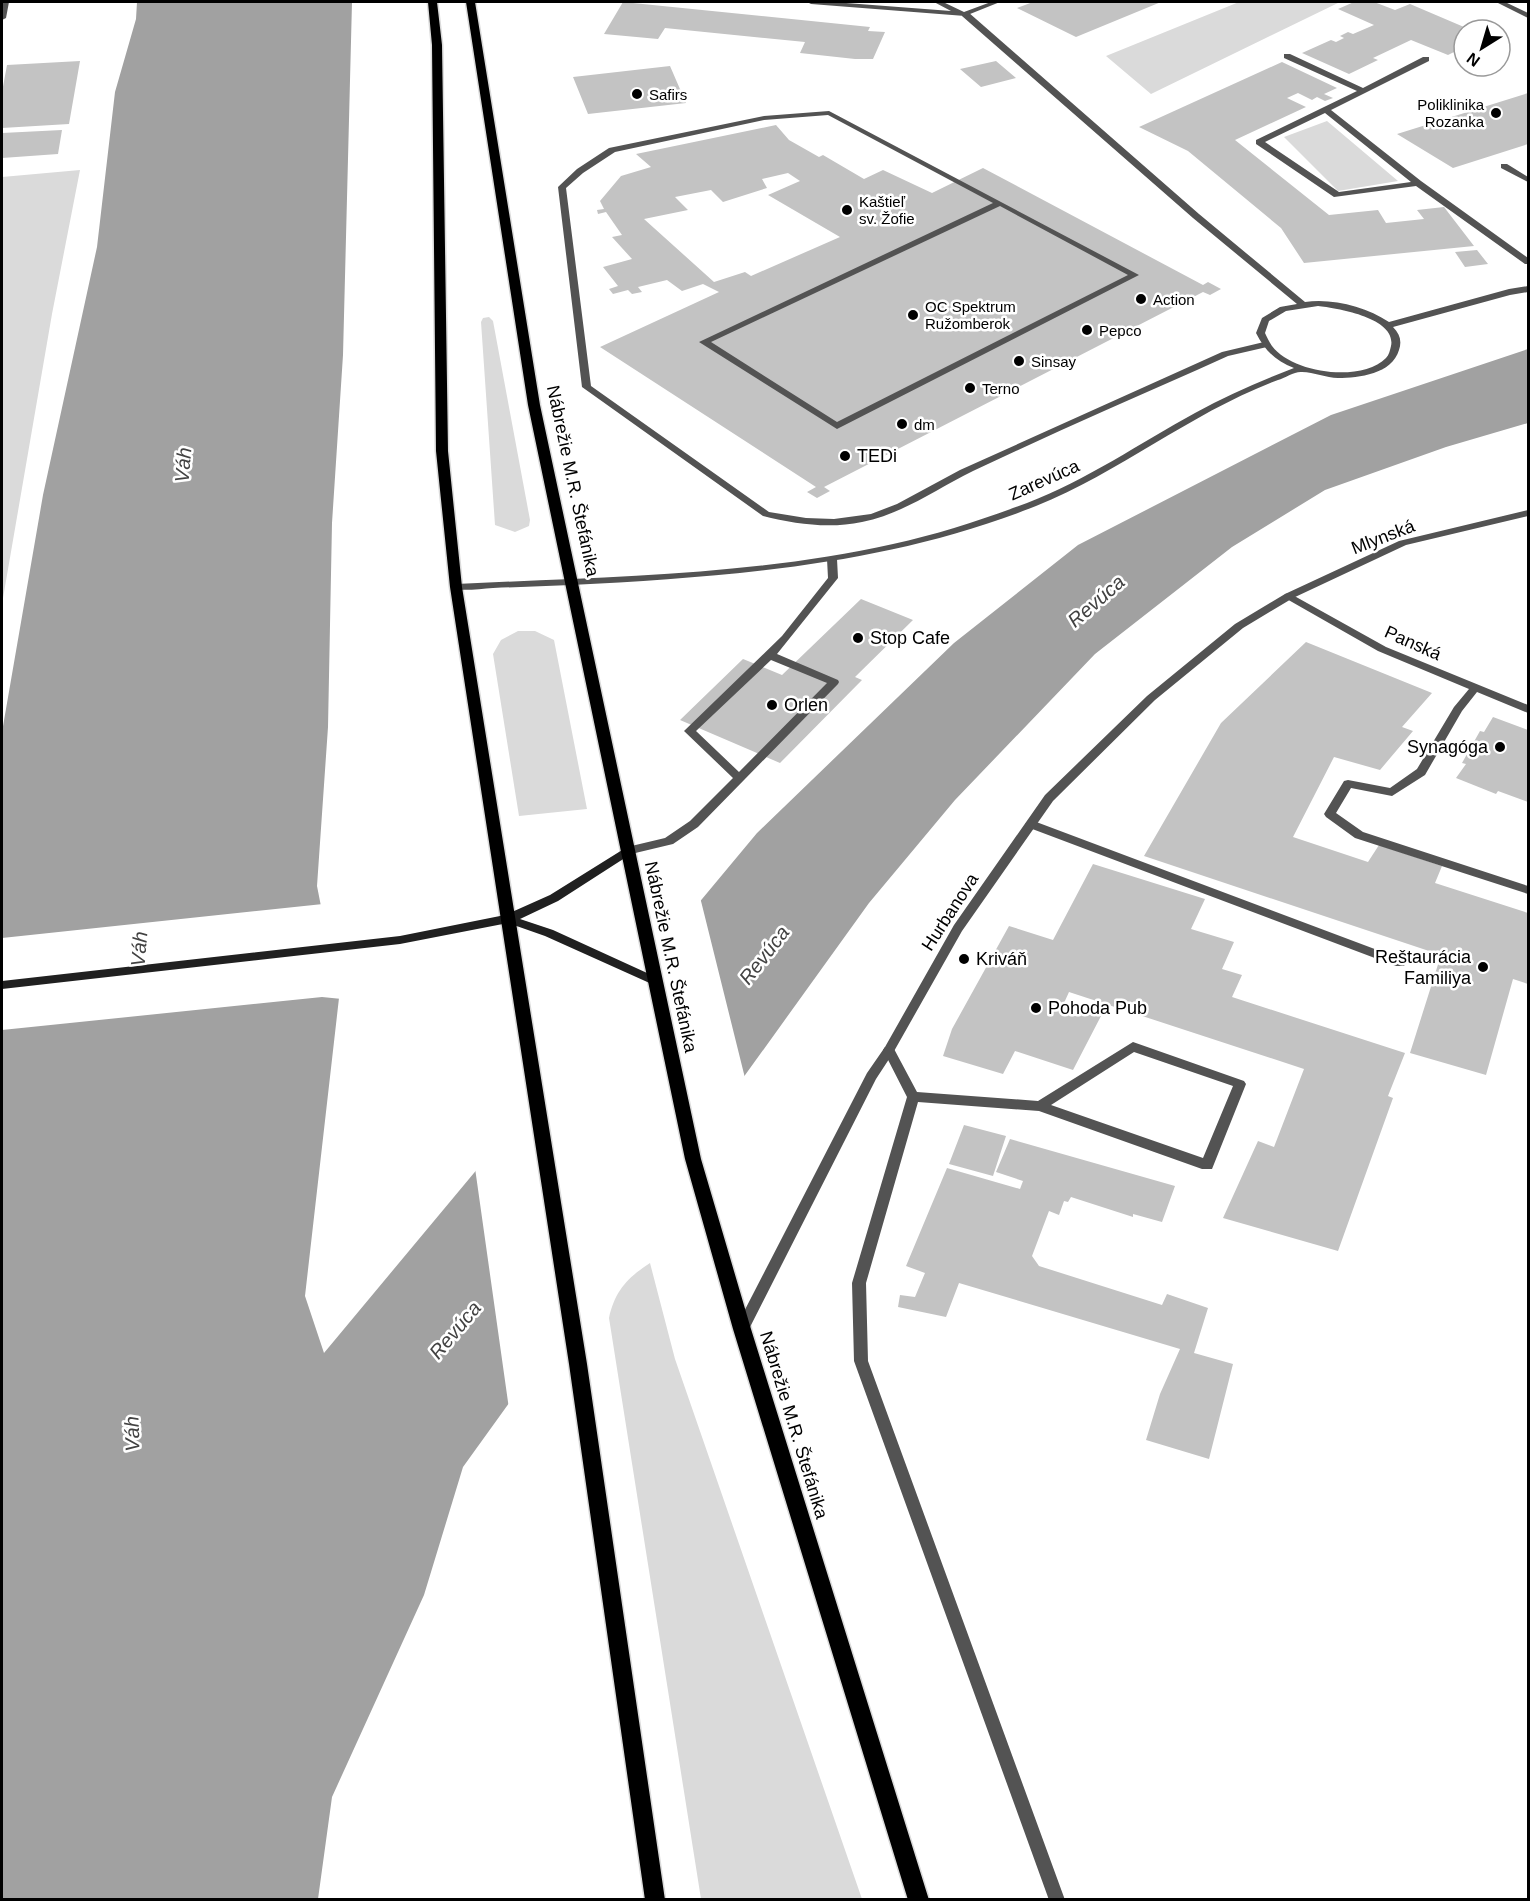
<svg xmlns="http://www.w3.org/2000/svg" width="1530" height="1901" font-family="Arial,sans-serif">
  <style>
    .green { fill: #dadada }
    .water { fill: #a1a1a1 }
    .pier { fill: #fff }
    .building { fill: #c3c3c3; fill-rule: evenodd }
    .lines { fill: none; stroke-linecap: round; stroke-linejoin: round }
    .primary-casing { stroke: #dbdbdb; stroke-width: 3 }
    .lane { fill: #535353; fill-rule: evenodd }
    .street { fill: #535353; fill-rule: evenodd }
    .secondary { fill: #202020; fill-rule: evenodd }
    .primary { fill: #000; fill-rule: evenodd }
    .poi-dot { fill: #000; stroke: #fff; stroke-width: 2 }
    .labels { text-anchor: middle; dominant-baseline: central; stroke-width: 5; stroke-linejoin: round; paint-order: stroke }
    .far-poi-label { font-size: 15px; fill: #000; stroke: #fff; text-anchor: start }
    .poi-label { font-size: 18px; fill: #000; stroke: #fff; text-anchor: start }
    .street-label { font-size: 18px; fill: #000; stroke: #fff }
    .water-label { font-size: 20px; font-style: italic; fill: #424242; stroke: #fff }
  </style>
  <rect width="100%" height="100%" fill="#fff"/>
  <path class="green" d="M 1239,2 L 1340,2 L 1151,94 L 1106,56 Z
    M 1327,121 L 1398,181 L 1338,191 L 1284,137 Z
    M 80,170 L 52,314 L 2,604 L 2,177 Z
    M 489,317 L 493,321 L 530,520 L 529,526 L 515,532 L 495,525 L 481,322 L 483,318 Z
    M 518,631 L 535,631 L 554,640 L 587,809 L 519,816 L 493,654 L 501,640 Z
    M 650,1263 L 675,1359 L 862,1899 L 701,1899 L 609,1318 C 615,1291 627,1278 650,1263 Z"/>
  <path class="water" d="M 137,2 L 352,2 L 343,355 L 332,523 L 328,727 L 317,886 L 339,998 L 305,1296 L 324,1353 L 757,833 L 954,643 L 1078,545 L 1331,415 L 1528,349 L 1528,423 L 1446,447 L 1325,490 L 1232,547 L 1095,654 L 955,800 L 869,903 L 463,1467 L 424,1595 L 332,1797 L 318,1899 L 2,1900 L 2,732 L 43,495 L 97,247 L 115,92 L 136,19 Z"/>
  <path class="pier" d="M 700,897 L 746,1082 L 509,1409 L 475,1168 Z
    M 323,904 L 342,999 L 322,997 L 2,1030 L 2,938 Z"/>
  <path class="building" d="M 623,2 L 870,27 L 868,31 L 885,32 L 873,59 L 855,59 L 800,53 L 805,42 L 665,28 L 658,39 L 604,34 Z
    M 1033,2 L 1161,2 L 1076,37 L 1017,8 Z
    M 1354,2 L 1374,2 L 1395,10 L 1410,4 L 1471,30 L 1464,30 L 1461,36 L 1464,37 L 1464,47 L 1448,55 L 1411,40 L 1373,58 L 1378,60 L 1349,74 L 1302,53 L 1331,40 L 1336,42 L 1344,38 L 1340,36 L 1348,32 L 1353,34 L 1374,25 L 1338,9 Z
    M 80,61 L 69,124 L 2,128 L 2,92 L 7,65 Z
    M 996,61 L 1016,78 L 981,87 L 960,69 Z
    M 1282,62 L 1337,88 L 1324,94 L 1333,98 L 1325,101 L 1317,97 L 1312,100 L 1298,93 L 1287,98 L 1306,107 L 1235,140 L 1329,215 L 1378,210 L 1386,223 L 1424,219 L 1417,210 L 1444,207 L 1474,246 L 1304,263 L 1281,228 L 1188,151 L 1139,127 Z
    M 670,66 L 686,103 L 588,114 L 573,77 Z
    M 1528,93 L 1528,144 L 1453,168 L 1397,134 Z
    M 776,125 L 789,140 L 819,157 L 823,155 L 864,179 L 883,170 L 932,193 L 983,168 L 1203,285 L 1208,282 L 1221,289 L 1210,295 L 1203,292 L 824,487 L 830,491 L 817,498 L 807,492 L 816,487 L 600,347 L 719,292 L 703,284 L 682,291 L 667,280 L 638,287 L 642,292 L 632,294 L 628,290 L 613,294 L 609,289 L 618,286 L 603,267 L 632,259 L 612,237 L 622,235 L 606,212 L 598,214 L 597,210 L 604,209 L 600,201 L 621,176 L 651,167 L 636,154 ZM 788,173 L 800,181 L 768,195 L 840,237 L 751,276 L 745,272 L 714,282 L 644,219 L 688,210 L 675,197 L 711,190 L 723,202 L 767,188 L 762,179 Z
    M 62,130 L 58,154 L 2,158 L 2,133 Z
    M 1477,250 L 1488,264 L 1465,267 L 1455,252 Z
    M 861,599 L 913,620 L 855,677 L 862,680 L 780,763 L 680,720 L 743,659 L 782,675 Z
    M 1306,642 L 1432,693 L 1402,727 L 1413,731 L 1380,770 L 1334,757 L 1293,837 L 1368,862 L 1379,845 L 1442,866 L 1435,883 L 1528,913 L 1528,984 L 1513,979 L 1486,1075 L 1410,1053 L 1441,955 L 1144,856 L 1221,723 Z
    M 1493,717 L 1528,730 L 1528,802 L 1498,791 L 1496,794 L 1456,778 L 1466,764 L 1462,763 L 1480,731 L 1484,732 Z
    M 1093,864 L 1205,899 L 1191,929 L 1234,942 L 1222,969 L 1242,975 L 1232,997 L 1405,1053 L 1388,1096 L 1393,1098 L 1338,1251 L 1223,1218 L 1258,1141 L 1274,1147 L 1304,1069 L 1069,992 L 1064,1003 L 1101,1016 L 1073,1070 L 1015,1051 L 1003,1074 L 943,1056 L 952,1029 L 1009,926 L 1053,940 Z
    M 964,1125 L 1006,1136 L 993,1176 L 949,1164 Z
    M 1010,1139 L 1175,1186 L 1162,1222 L 1133,1214 L 1133,1217 L 1071,1197 L 1068,1202 L 1064,1201 L 1059,1215 L 1049,1211 L 1032,1256 L 1039,1266 L 1162,1305 L 1167,1294 L 1208,1308 L 1194,1353 L 1233,1364 L 1209,1459 L 1146,1440 L 1160,1394 L 1180,1349 L 959,1283 L 946,1317 L 898,1307 L 900,1295 L 915,1297 L 925,1273 L 906,1266 L 947,1168 L 1020,1189 L 1023,1181 L 996,1172 Z"/>
  <g class="lines">
    <defs>
      <path id="primary" d="M 428,2 L 437,2 L 442,45 L 448,451 L 462,587 L 587,1364 L 665,1900 L 645,1900 L 569,1364 L 450,587 L 436,451 L 432,45 Z
        M 466,2 L 475,2 L 540,405 L 701,1159 L 751,1329 L 929,1900 L 908,1900 L 733,1329 L 685,1159 L 528,405 Z"/>
    </defs>
    <use href="#primary" class="primary-casing"/>
    <path class="lane" d="M 807,2 L 833,2 L 951,11 L 934,2 L 943,2 L 964,12 L 991,2 L 1000,2 L 965,16 L 811,4 Z
      M 1496,2 L 1505,2 L 1528,13 L 1528,18 Z
      M 1284,54 L 1290,54 L 1363,88 L 1423,57 L 1429,57 L 1429,61 L 1331,110 L 1421,181 L 1528,258 L 1528,264 L 1525,264 L 1416,186 L 1334,197 L 1256,144 L 1256,140 L 1357,91 L 1284,58 ZM 1325,113 L 1411,182 L 1339,192 L 1265,142 Z
      M 829,111 L 1139,275 L 837,429 L 699,342 L 993,203 L 828,115 L 764,120 L 615,152 L 583,173 L 566,188 L 591,386 L 769,512 L 806,518 L 834,519 L 871,514 L 897,504 L 960,470 L 1222,352 L 1264,342 L 1269,345 L 1267,347 L 1228,356 L 1197,370 C 1122,403 1047,436 973,471 C 936,489 903,514 862,522 C 829,529 795,524 763,516 L 582,387 L 558,187 L 577,169 L 609,148 L 764,116 ZM 1000,206 L 1128,275 L 837,422 L 711,342 Z
      M 1501,164 L 1507,164 L 1528,177 L 1528,182 L 1501,168 Z
      M 832,556 L 837,559 L 838,578 L 777,654 L 838,680 L 839,682 L 838,684 L 698,827 L 673,844 L 627,855 L 623,854 L 621,851 L 623,848 L 665,838 L 690,821 L 733,778 L 684,731 L 782,636 L 828,578 L 827,559 ZM 771,660 L 827,683 L 739,772 L 696,731 Z
      M 1289,593 L 1386,647 L 1528,705 L 1528,713 L 1477,692 L 1462,711 L 1425,775 L 1392,796 L 1351,788 L 1336,813 L 1363,832 L 1528,886 L 1528,894 L 1355,838 L 1326,817 L 1324,814 L 1344,781 L 1348,780 L 1390,788 L 1417,769 L 1454,707 L 1469,689 L 1378,651 L 1285,598 L 1284,596 L 1285,594 Z
      M 1031,820 L 1404,960 L 1406,963 L 1404,966 L 1396,966 L 1027,827 L 1025,824 Z
      M 1133,1042 L 1244,1081 L 1246,1084 L 1212,1169 L 1202,1169 L 1039,1111 L 918,1102 L 866,1283 L 868,1361 L 1065,1900 L 1049,1900 L 854,1361 L 852,1283 L 907,1097 L 883,1050 L 885,1047 L 893,1047 L 917,1092 L 1038,1101 ZM 1134,1052 L 1233,1086 L 1203,1158 L 1051,1105 Z"/>
    <path class="street" d="M 2,2 L 9,2 L 6,18 L 2,20 Z
      M 962,12 L 968,12 L 1199,214 L 1305,302 C 1333,298 1366,307 1389,322 L 1509,289 L 1528,286 L 1528,292 L 1510,295 L 1393,327 C 1400,334 1402,341 1399,350 C 1392,374 1359,378 1338,378 C 1326,378 1314,372 1302,372 C 1295,371 1285,378 1278,380 C 1192,412 1121,472 1036,506 C 888,565 728,577 571,585 C 545,586 519,587 493,588 C 480,589 465,591 452,589 L 452,585 L 456,584 C 602,577 750,576 893,544 C 939,534 984,519 1027,503 C 1087,480 1140,443 1195,413 C 1227,395 1260,381 1294,368 C 1276,361 1265,351 1256,333 L 1262,318 L 1280,307 L 1297,304 L 1193,218 L 962,16 ZM 1318,306 C 1337,308 1397,318 1391,346 C 1390,350 1389,355 1386,358 C 1361,383 1292,373 1272,346 C 1269,342 1267,337 1265,333 L 1269,321 L 1286,311 Z
      M 1528,510 L 1528,516 L 1406,545 L 1293,598 L 1243,628 L 1155,700 L 1053,801 L 962,931 L 893,1053 L 876,1079 L 747,1333 L 742,1335 L 737,1333 L 735,1329 L 867,1073 L 885,1047 L 954,925 L 1045,795 L 1147,696 L 1235,624 L 1285,594 L 1399,541 Z"/>
    <path class="secondary" d="M 627,847 L 631,848 L 633,851 L 631,854 L 558,901 L 520,919 L 553,930 L 658,978 L 660,981 L 658,984 L 654,985 L 545,936 L 508,923 L 400,944 L 2,989 L 2,981 L 400,936 L 505,915 L 550,895 Z"/>
    <use href="#primary" class="primary"/>
  </g>
  <g class="poi-dot">
    <circle cx="637" cy="94" r="6"/>
    <circle cx="1496" cy="113" r="6"/>
    <circle cx="847" cy="210" r="6"/>
    <circle cx="1141" cy="299" r="6"/>
    <circle cx="913" cy="315" r="6"/>
    <circle cx="1087" cy="330" r="6"/>
    <circle cx="1019" cy="361" r="6"/>
    <circle cx="970" cy="388" r="6"/>
    <circle cx="902" cy="424" r="6"/>
    <circle cx="845" cy="456" r="6"/>
    <circle cx="858" cy="638" r="6"/>
    <circle cx="772" cy="705" r="6"/>
    <circle cx="1500" cy="747" r="6"/>
    <circle cx="964" cy="959" r="6"/>
    <circle cx="1483" cy="967" r="6"/>
    <circle cx="1036" cy="1008" r="6"/>
  </g>
  <g class="labels">
    <g class="far-poi-label">
      <text x="649" y="94">Safirs</text>
      <text x="1484" y="104" text-anchor="end">Poliklinika<tspan x="1484" dy="17">Rozanka</tspan></text>
      <text x="859" y="201">Kaštieľ<tspan x="859" dy="17">sv. Žofie</tspan></text>
      <text x="1153" y="299">Action</text>
      <text x="925" y="306">OC Spektrum<tspan x="925" dy="17">Ružomberok</tspan></text>
      <text x="1099" y="330">Pepco</text>
      <text x="1031" y="361">Sinsay</text>
      <text x="982" y="388">Terno</text>
      <text x="914" y="424">dm</text>
    </g>
    <g class="poi-label">
      <text x="857" y="456">TEDi</text>
      <text x="870" y="638">Stop Cafe</text>
      <text x="784" y="705">Orlen</text>
      <text x="1488" y="747" text-anchor="end">Synagóga</text>
      <text x="1471" y="957" text-anchor="end">Reštaurácia<tspan x="1471" dy="21">Familiya</tspan></text>
      <text x="976" y="959">Kriváň</text>
      <text x="1048" y="1008">Pohoda Pub</text>
    </g>
    <g class="street-label">
      <text transform="translate(1044 480) rotate(-24)">Zarevúca</text>
      <text transform="translate(573 481) rotate(78)">Nábrežie M.R. Štefánika</text>
      <text transform="translate(1383 537) rotate(-21)">Mlynská</text>
      <text transform="translate(1413 643) rotate(24)">Panská</text>
      <text transform="translate(950 912) rotate(-57)">Hurbanova</text>
      <text transform="translate(671 957) rotate(78)">Nábrežie M.R. Štefánika</text>
      <text transform="translate(794 1425) rotate(73)">Nábrežie M.R. Štefánika</text>
    </g>
    <g class="water-label">
      <text transform="translate(183 465) rotate(-85)">Váh</text>
      <text transform="translate(1096 601) rotate(-41)">Revúca</text>
      <text transform="translate(139 949) rotate(-85)">Váh</text>
      <text transform="translate(764 955) rotate(-52)">Revúca</text>
      <text transform="translate(455 1330) rotate(-50)">Revúca</text>
      <text transform="translate(132 1434) rotate(-92)">Váh</text>
    </g>
  </g>
  <rect width="1530" height="1901" fill="none" stroke="#000000" stroke-width="6"/>
  <g transform="translate(1482 48) rotate(217)"><circle r="28" fill="#ffffff" stroke="#999999" stroke-width="1.5"/>
  <path d="M0-4.5L10 22L0 15L-10 22Z" fill="#000000"/>
  <text y="-9" font-size="16" font-weight="bold" text-anchor="middle" fill="#000000">N</text>
  </g>
</svg>
